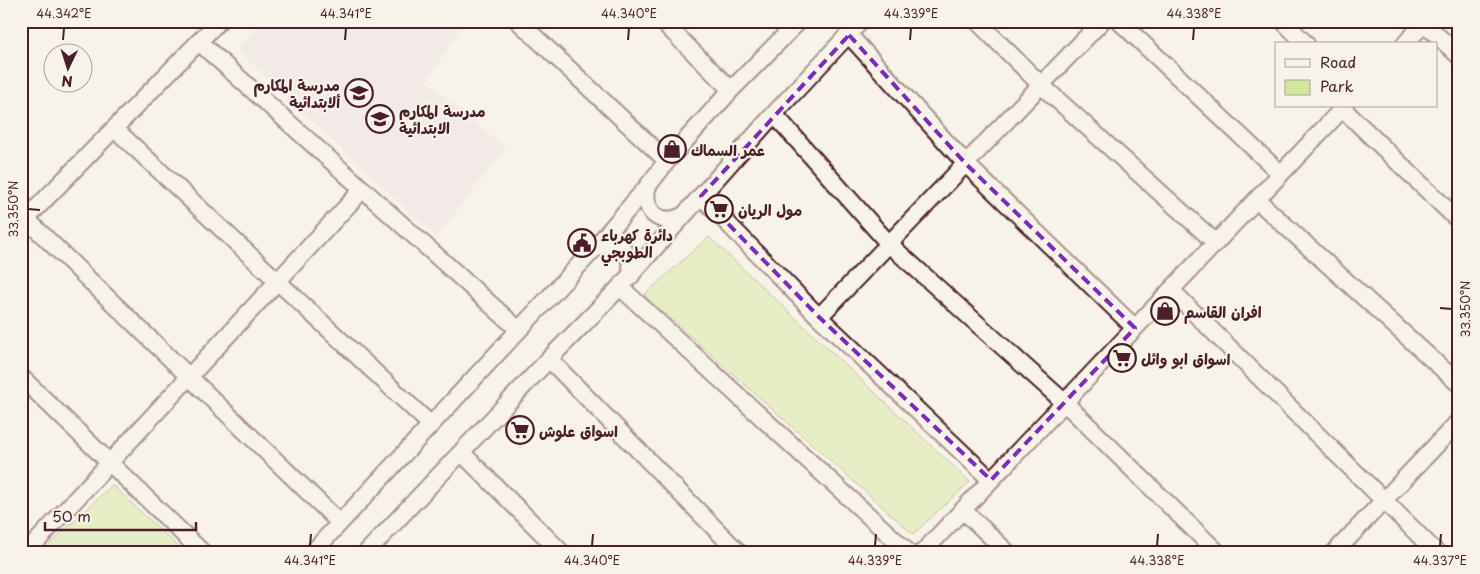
<svg xmlns="http://www.w3.org/2000/svg" width="1480" height="574" font-family="'Playpen Sans','Playpen Sans Arabic',sans-serif">
  <style>
    .built { fill: #ece1e6 }
    .green { fill: #d3e89c; stroke: #8e8464 }
    .lines { fill: none; stroke-linecap: round; stroke-linejoin: round }
    .street-casing { stroke: #4a1f2b; stroke-width: 20 }
    .street { stroke: #f7f3e8; stroke-width: 16 }
    .marked { fill: none; stroke: #7b2cbf; stroke-width: 4; stroke-dasharray: 10 6; stroke-linejoin: round }
    .ticks { fill: none; stroke: #4a1f2b; stroke-width: 2 }
    .labels { text-anchor: middle; dominant-baseline: central; stroke-width: 4.5; stroke-linejoin: round; paint-order: stroke }
    .poi-label { font-size: 15px; font-weight: bold; fill: #4a1f2b; stroke: #f7f3e8; text-anchor: start }
    .neatline { fill: none; stroke: #4a1f2b; stroke-width: 2 }
    .ticks-label { font-size: 12px; text-anchor: middle; fill: #4a1f2b }
  </style>
  <rect width="100%" height="100%" fill="#f7f3e8"/>
  <filter id="ink" filterUnits="userSpaceOnUse"><feTurbulence type="fractalNoise" baseFrequency=".02" numOctaves="2"/><feDisplacementMap in="SourceGraphic" scale="10" xChannelSelector="R" yChannelSelector="G"/><feConvolveMatrix kernelMatrix="1 2 1 2 8 2 1 2 1" color-interpolation-filters="sRGB"/></filter>
  <g filter="url(#ink)">
    <path class="built" d="M 264,21 L 466,21 L 426,81 L 506,149 L 436,237 L 236,49 Z"/>
    <path class="green" d="M 709,237 L 970,482 L 913,534 L 644,295 Z
      M 112,485 L 185,553 L 53,553 L 47,547 Z"/>
    <g class="lines">
      <defs>
        <path id="street" d="M 518,21 L 667,161
          M 662,21 L 731,90
          M 977,21 L 1041,85 L 1216,243
          M 1119,21 L 1281,174
          M 1283,21 L 1306,44
          M 1422,21 L 1459,56
          M 849,35 L 966,164 L 1135,328
          M 199,42 L 519,330
          M 1405,44 L 1426,21
          M 1343,109 L 1459,221
          M 774,114 L 889,244 L 1064,402 L 1218,553
          M 115,129 L 431,425
          M 647,187 C 643,214 661,227 684,215
          M 701,196 L 819,317 L 991,480
          M 1257,200 L 1459,384
          M 21,214 L 340,523
          M 21,224 L 219,21
          M 593,250 C 615,236 634,251 631,276
          M 620,287 L 909,553
          M 1171,290 L 1437,553
          M 819,317 L 1102,21
          M 549,359 L 739,553
          M 21,377 L 203,553
          M 462,453 L 562,553
          M 963,510 L 1008,553
          M 26,553 L 363,189
          M 312,553 L 593,250 L 647,187 L 667,161 L 731,90 L 799,21
          M 366,553 L 549,359 L 620,287 L 774,114 L 861,21
          M 922,553 L 1345,106
          M 1334,553 L 1459,421"/>
      </defs>
      <use href="#street" class="street-casing"/>
      <use href="#street" class="street"/>
    </g>
  </g>
  <path d="M0 0H1480V574H0ZM 849,35 L 966,164 L 1135,328 L 991,480 L 819,317 L 701,196 Z" fill="#f7f3e8" fill-opacity=".55" fill-rule="evenodd"/>
  <path class="marked" d="M 849,35 L 966,164 L 1135,328 L 991,480 L 819,317 L 701,196 Z"/>
  <path class="ticks" d="M 63,40 L 64,28M 345,40 L 346,28M 628,40 L 629,28M 910,40 L 911,28M 1193,40 L 1194,28M 28,209 L 40,210M 1440,308 L 1452,309M 310,546 L 311,534M 592,546 L 593,534M 875,546 L 876,534M 1157,546 L 1158,534M 1440,546 L 1441,534"/>
  <defs>
    <symbol id="school-ring" viewBox="-11 -11 22 22"><circle r="9.5" fill="#f7f3e8" stroke="#4a1f2b" stroke-width="1.5"/><path d="M0-5L7-2L0 1L-7-2ZM-4 1L0 2.5L4 1V4Q0 6-4 4Z" fill="#4a1f2b"/></symbol>
    <symbol id="shop-ring" viewBox="-11 -11 22 22"><circle r="9.5" fill="#f7f3e8" stroke="#4a1f2b" stroke-width="1.5"/><path d="M-5-2.5h2.3a2.7 3.5 0 0 1 5.4 0H5L5.5 6h-11ZM-1.5-2.5h3a1.5 2.3 0 0 0-3 0Z" fill="#4a1f2b"/></symbol>
    <symbol id="supermarket-ring" viewBox="-11 -11 22 22"><circle r="9.5" fill="#f7f3e8" stroke="#4a1f2b" stroke-width="1.5"/><path d="M-6-5.5h2.5l.6 2H6L4.5 2H-2.5L-4.4-4H-6ZM-1.5 3.2a1.3 1.3 0 1 0 .1 0ZM3 3.2a1.3 1.3 0 1 0 .1 0Z" fill="#4a1f2b"/></symbol>
    <symbol id="civic-ring" viewBox="-11 -11 22 22"><circle r="9.5" fill="#f7f3e8" stroke="#4a1f2b" stroke-width="1.5"/><path d="M-.6-6.5H3V-4.5H.6V-3L4-1V1h2V6H-6V1h2V-1L-.6-3ZM-1.2 2.5V6h2.4V2.5Z" fill="#4a1f2b"/></symbol>
  </defs>
  <g fill-rule="evenodd">
    <use href="#school-ring" x="343" y="77" width="32" height="32"/>
    <use href="#school-ring" x="364" y="103" width="32" height="32"/>
    <use href="#shop-ring" x="656" y="133" width="32" height="32"/>
    <use href="#supermarket-ring" x="703" y="193" width="32" height="32"/>
    <use href="#civic-ring" x="566" y="227" width="32" height="32"/>
    <use href="#shop-ring" x="1149" y="295" width="32" height="32"/>
    <use href="#supermarket-ring" x="1106" y="342" width="32" height="32"/>
    <use href="#supermarket-ring" x="504" y="414" width="32" height="32"/>
  </g>
  <g class="labels">
    <g class="poi-label">
      <text x="340" y="84" text-anchor="end">مدرسة المكارم<tspan x="340" dy="17">ألابتدائية</tspan></text>
      <text x="399" y="110">مدرسة المكارم<tspan x="399" dy="17">الابتدائية</tspan></text>
      <text x="691" y="149">عمر السماك</text>
      <text x="738" y="209">مول الريان</text>
      <text x="601" y="234">دائرة كهرباء<tspan x="601" dy="17">الطوبجي</tspan></text>
      <text x="1184" y="311">افران القاسم</text>
      <text x="1141" y="358">اسواق ابو وائل</text>
      <text x="539" y="430">اسواق علوش</text>
    </g>
  </g>
  <rect width="1480" height="574" fill="none" stroke="#f7f3e8" stroke-width="55"/>
  <rect x="1275" y="42" width="162" height="65" fill="#f7f3e8" stroke="#b29e9c"/>
  <rect x="1285" y="59" width="25" height="8" fill="#f7f3e8" stroke="#b29e9c"/>
  <text x="1320" y="68" font-size="15" fill="#4a1f2b">Road</text>
  <rect x="1285" y="80" width="25" height="15" fill="#d3e89c" stroke="#b29e9c"/>
  <text x="1320" y="92" font-size="15" fill="#4a1f2b">Park</text>
  <g transform="translate(68 68) rotate(184)"><circle r="24" fill="#f7f3e8" stroke="#b29e9c"/>
  <path d="M0-4L9 19L0 12L-9 19Z" fill="#4a1f2b"/>
  <text y="-8" font-size="14" font-weight="bold" text-anchor="middle" fill="#4a1f2b">N</text>
  </g>
  <path d="M45 522v8h151v-8" fill="none" stroke="#4a1f2b" stroke-width="2.5"/>
  <text x="52" y="522" font-size="15" fill="#4a1f2b" stroke="#f7f3e8" stroke-width="4" paint-order="stroke">50 m</text>
  <rect x="28" y="28" width="1424" height="518" class="neatline"/>
  <g class="ticks-label">
    <text x="64" y="18">44.342°E</text>
    <text x="346" y="18">44.341°E</text>
    <text x="629" y="18">44.340°E</text>
    <text x="911" y="18">44.339°E</text>
    <text x="1194" y="18">44.338°E</text>
    <text transform="translate(14 209) rotate(-90)" y="4">33.350°N</text>
    <text transform="translate(1466 309) rotate(-90)" y="4">33.350°N</text>
    <text x="310" y="565">44.341°E</text>
    <text x="592" y="565">44.340°E</text>
    <text x="875" y="565">44.339°E</text>
    <text x="1157" y="565">44.338°E</text>
    <text x="1440" y="565">44.337°E</text>
  </g>
</svg>
